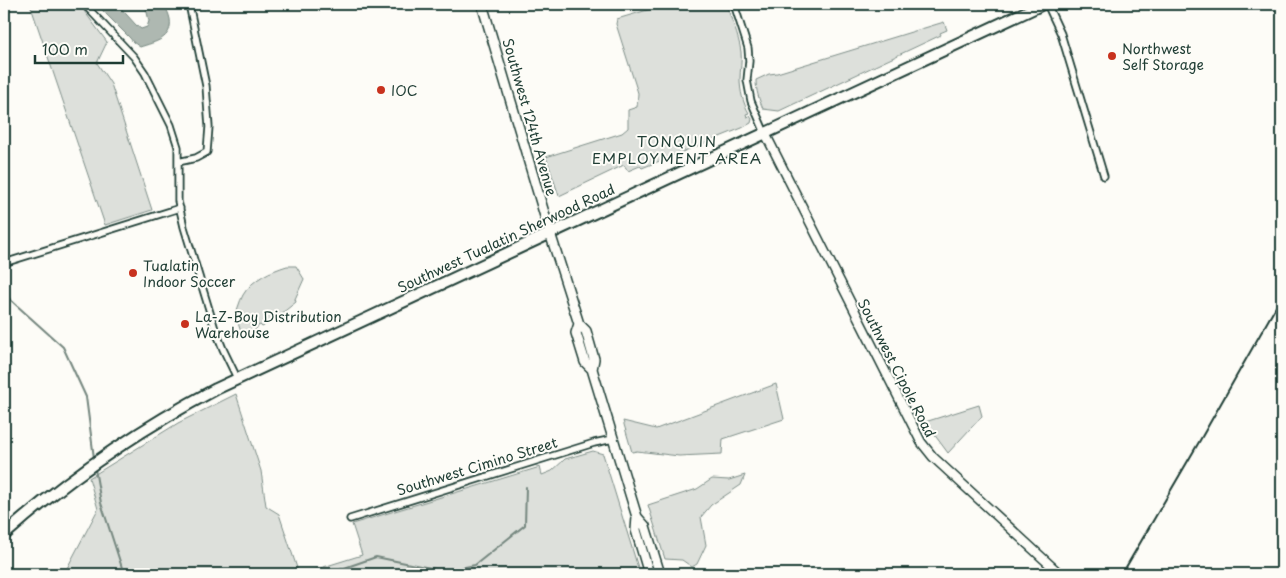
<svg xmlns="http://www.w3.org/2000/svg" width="1286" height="578" font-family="'Playpen Sans',sans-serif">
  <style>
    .green { fill: #dde0db; stroke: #7e8e88 }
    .water { fill: #aeb8b1; stroke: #75877f }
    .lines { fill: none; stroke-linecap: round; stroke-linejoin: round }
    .stream { stroke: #75877f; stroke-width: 2 }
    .street-casing { stroke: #1f3d34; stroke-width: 9 }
    .secondary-casing { stroke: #1f3d34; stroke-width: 11 }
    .primary-casing { stroke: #1f3d34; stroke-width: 12 }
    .highway-casing { stroke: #1f3d34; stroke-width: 14 }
    .street { stroke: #fdfcf7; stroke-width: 5.5 }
    .secondary { stroke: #fdfcf7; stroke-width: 8 }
    .primary { stroke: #fdfcf7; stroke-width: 9 }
    .highway { stroke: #fdfcf7; stroke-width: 10 }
    .rail { stroke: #1f3d34; stroke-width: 2 }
    .poi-dot { fill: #c8321e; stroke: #fdfcf7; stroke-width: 2 }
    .labels { text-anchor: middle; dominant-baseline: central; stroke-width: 4; stroke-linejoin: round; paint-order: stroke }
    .poi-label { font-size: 14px; fill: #1f3d34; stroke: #fdfcf7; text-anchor: start }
    .street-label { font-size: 14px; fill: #1f3d34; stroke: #fdfcf7 }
    .neighbourhood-label { font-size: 15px; letter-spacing: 1px; fill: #1f3d34; stroke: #fdfcf7 }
  </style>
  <rect width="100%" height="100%" fill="#fdfcf7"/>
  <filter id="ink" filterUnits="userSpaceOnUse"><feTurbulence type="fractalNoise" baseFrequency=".02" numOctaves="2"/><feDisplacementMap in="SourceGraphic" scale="10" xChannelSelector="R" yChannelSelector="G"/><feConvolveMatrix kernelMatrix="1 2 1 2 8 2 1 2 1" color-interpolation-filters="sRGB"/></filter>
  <g filter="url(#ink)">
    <path class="green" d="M 30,4 L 79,4 L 107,42 L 97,63 L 111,84 L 152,210 L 105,225 Z
      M 668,4 L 726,4 C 731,19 739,36 741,52 C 742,61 740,70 740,79 C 740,91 743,103 749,113 L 746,114 L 747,117 L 750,116 L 752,119 L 751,123 L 742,128 L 642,168 L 640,166 L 628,171 L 624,165 L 559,196 L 546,157 L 622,133 L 628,128 L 628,110 L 637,107 L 638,93 L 616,24 L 617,19 Z
      M 944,22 L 947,30 L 940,33 L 941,35 L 779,111 L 763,109 C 759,99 756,91 756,80 L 769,74 L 777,73 Z
      M 287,266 L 296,266 L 304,279 L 295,299 L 296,302 L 276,318 L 264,324 L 264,326 L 262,327 L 260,325 L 258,326 L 250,337 L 242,335 L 238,323 L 234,317 C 238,310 239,302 243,295 C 252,279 271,271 287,266 Z
      M 776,384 L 784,419 L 723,439 L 722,454 L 679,456 L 637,451 L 632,452 L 623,421 L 656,429 Z
      M 236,394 L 261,471 L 266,506 L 279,514 L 299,574 L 64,574 L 98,509 L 89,478 L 178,423 Z
      M 979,405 L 982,416 L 948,453 L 925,422 Z
      M 593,451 L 603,454 L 640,574 L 301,574 L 362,555 L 352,524 L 540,467 L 542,475 L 552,471 L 565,459 Z
      M 745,475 L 741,485 L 711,505 L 701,517 L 706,545 L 697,564 L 692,567 L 682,560 L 665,559 L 648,505 L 697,489 L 712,479 L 729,480 Z"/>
    <path class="water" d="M 98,4 L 117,4 L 136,25 L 141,29 L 147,27 L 149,21 L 145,4 L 164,4 C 166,8 169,14 170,19 C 173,39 155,42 140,47 L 133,42 L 130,38 L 104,12 Z"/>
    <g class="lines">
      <path class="stream" d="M 4,294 L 63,347 L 86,397 L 94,458
        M 95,469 L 101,503 L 124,574
        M 327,574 L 376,557 L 445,571 L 475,565 L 525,525 L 526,487"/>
      <defs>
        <path id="street" d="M 84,4 L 134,57 L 145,73 L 171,125 L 178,147 L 178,201 L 184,227 L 215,329 L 223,349 L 237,378
          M 734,4 L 748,48 L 749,61 L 747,80 L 751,101 L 765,133
          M 1047,4 L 1061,34 L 1104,176
          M 178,162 L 196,158 L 207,152 L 209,127 L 206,86 L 189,4
          M 4,263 L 180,208
          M 350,519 L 594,443 L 613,439"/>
        <path id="secondary" d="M 765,133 L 921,442 L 933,457 L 1060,574"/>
        <path id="primary" d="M 482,4 L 550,233 L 579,324 L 586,331 L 594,359 L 592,369
          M 579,324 L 576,333 L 585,362 L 592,369 L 637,517 L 636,530 L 649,574
          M 637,517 L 645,526 L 660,574"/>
        <path id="highway" d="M 4,535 C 68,478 140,429 216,389 L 1043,4"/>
      </defs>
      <use href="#street" class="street-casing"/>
      <use href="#secondary" class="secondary-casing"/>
      <use href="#primary" class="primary-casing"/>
      <use href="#highway" class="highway-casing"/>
      <use href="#street" class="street"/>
      <use href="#secondary" class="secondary"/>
      <use href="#primary" class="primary"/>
      <use href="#highway" class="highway"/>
      <path class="rail" d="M 1122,574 L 1199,442 L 1282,296"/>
    </g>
  </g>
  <g class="poi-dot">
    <circle cx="1112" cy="56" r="5"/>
    <circle cx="381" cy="90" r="5"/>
    <circle cx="133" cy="273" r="5"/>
    <circle cx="185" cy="324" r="5"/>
  </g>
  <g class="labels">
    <g class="poi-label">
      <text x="1122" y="48">Northwest<tspan x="1122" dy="16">Self Storage</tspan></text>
      <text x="391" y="90">IOC</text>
      <text x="143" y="265">Tualatin<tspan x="143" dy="16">Indoor Soccer</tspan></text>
      <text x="195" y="316">La-Z-Boy Distribution<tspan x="195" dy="16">Warehouse</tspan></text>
    </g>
    <g class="street-label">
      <text transform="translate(530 117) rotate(74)">Southwest 124th Avenue</text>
      <text transform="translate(506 238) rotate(-25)">Southwest Tualatin Sherwood Road</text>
      <text transform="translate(897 368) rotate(63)">Southwest Cipole Road</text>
      <text transform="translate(477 466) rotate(-17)">Southwest Cimino Street</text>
    </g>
    <g class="neighbourhood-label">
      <text x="677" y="140">TONQUIN<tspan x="677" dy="17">EMPLOYMENT AREA</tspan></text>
    </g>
  </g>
  <rect width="1286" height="578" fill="none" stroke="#fdfcf7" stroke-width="20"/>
  <rect x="10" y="10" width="1266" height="558" fill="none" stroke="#1f3d34" stroke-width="2" filter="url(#ink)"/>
  <path d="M35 55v8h88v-8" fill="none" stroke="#1f3d34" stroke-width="2.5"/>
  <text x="42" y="55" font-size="15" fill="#1f3d34" stroke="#fdfcf7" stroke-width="4" paint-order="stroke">100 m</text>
</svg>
